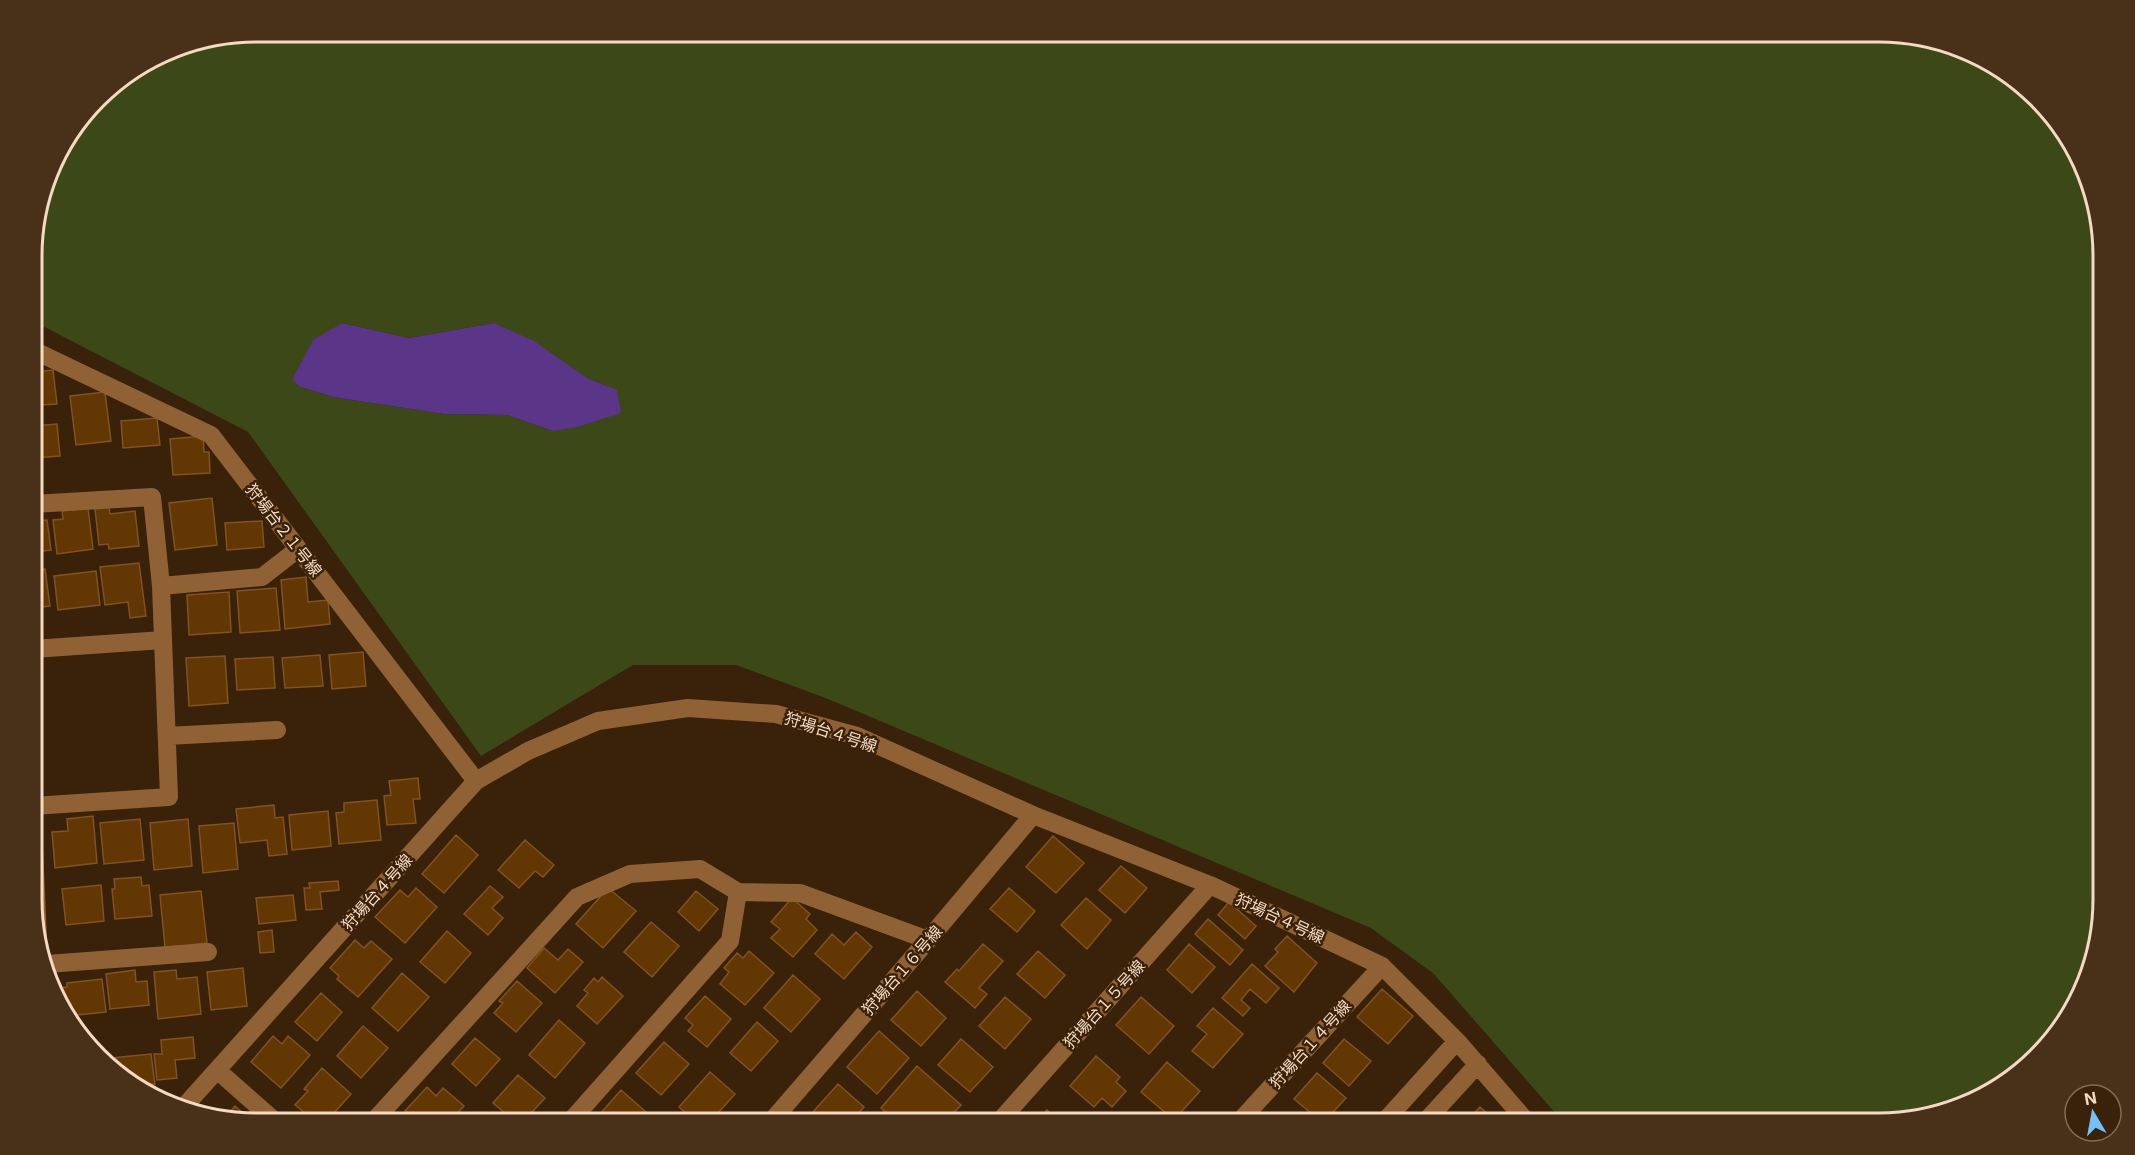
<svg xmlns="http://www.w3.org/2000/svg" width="2135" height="1155" font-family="Inter,'Noto Sans JP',sans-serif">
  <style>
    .green { fill: #3c4818; fill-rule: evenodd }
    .water { fill: #5a3588 }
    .building { fill: #633704; stroke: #805225; stroke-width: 1.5 }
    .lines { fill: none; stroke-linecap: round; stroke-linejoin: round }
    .street { stroke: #916136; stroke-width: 18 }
    .labels { text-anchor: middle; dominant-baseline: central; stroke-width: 5; stroke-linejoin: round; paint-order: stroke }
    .street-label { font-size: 16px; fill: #f5d9c3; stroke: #3a210a }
    .rim { fill: none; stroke: #f5d9c3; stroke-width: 3 }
  </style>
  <rect width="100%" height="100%" fill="#3a210a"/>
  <path class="green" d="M 256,32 L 1879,32 L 1937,39 L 1991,61 L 2066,133 L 2091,184 L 2103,241 L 2103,913 L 2074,1011 L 2038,1057 L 1991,1093 L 1893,1123 L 1564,1123 L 1434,974 L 1371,928 L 828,699 L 736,665 L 633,665 L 481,756 L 248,432 L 33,321 L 33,227 L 55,157 L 108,87 L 171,48 ZM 342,323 L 409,338 L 494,323 L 587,378 L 607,386 L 553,431 L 507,415 L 444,414 L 333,397 L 301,387 Z"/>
  <path class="water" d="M 342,323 L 409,338 L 494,323 L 534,341 L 587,378 L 617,390 L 621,413 L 577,427 L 553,431 L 507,415 L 444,414 L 333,397 L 301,387 L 292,380 L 313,340 Z"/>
  <path class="building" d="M 53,370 L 57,404 L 40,405 L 36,372 Z
    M 105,392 L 111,441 L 76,445 L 70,396 Z
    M 157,418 L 160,445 L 123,448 L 121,421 Z
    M 57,424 L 60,456 L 33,458 L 33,426 Z
    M 203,436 L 204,452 L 209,452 L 210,473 L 173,475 L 170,439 Z
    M 212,498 L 217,545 L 175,550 L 169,503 Z
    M 109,507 L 110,514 L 135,511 L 139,546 L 109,549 L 108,544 L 99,545 L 95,509 Z
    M 88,508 L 93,549 L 57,554 L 53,520 L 63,519 L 62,511 Z
    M 47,520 L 51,550 L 33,552 L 33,521 Z
    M 262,521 L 264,547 L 227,550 L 225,523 Z
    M 139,563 L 146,616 L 130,618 L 128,602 L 105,605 L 100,567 Z
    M 45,569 L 50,606 L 33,608 L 33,570 Z
    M 96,571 L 100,605 L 58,610 L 54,576 Z
    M 306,577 L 308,602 L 328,600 L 330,624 L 285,629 L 281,580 Z
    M 276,588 L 280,630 L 240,633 L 237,591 Z
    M 229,592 L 231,632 L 189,635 L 187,595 Z
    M 363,652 L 366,686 L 332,689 L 329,655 Z
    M 320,655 L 323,686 L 285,688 L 282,658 Z
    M 225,656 L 228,703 L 189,706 L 186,658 Z
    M 273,657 L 275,688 L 237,690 L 235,659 Z
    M 418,778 L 420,799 L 413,799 L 416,823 L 387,825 L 384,796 L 391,795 L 389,781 Z
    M 377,800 L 381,840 L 339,844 L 336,813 L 344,812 L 344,803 Z
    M 274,805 L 275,818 L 283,817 L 287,854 L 269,856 L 267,840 L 240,843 L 236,809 Z
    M 328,811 L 331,846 L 292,850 L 289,815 Z
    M 93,816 L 97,863 L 55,868 L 52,832 L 68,831 L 67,819 Z
    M 140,819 L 144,860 L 104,864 L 100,823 Z
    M 188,819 L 192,866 L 154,870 L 150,823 Z
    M 234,823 L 238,869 L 203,873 L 199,826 Z
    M 456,835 L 478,855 L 444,893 L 422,874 Z
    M 1053,836 L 1084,863 L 1056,893 L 1026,867 Z
    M 525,840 L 554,865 L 543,877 L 535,871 L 519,888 L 498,870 Z
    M 1121,866 L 1147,888 L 1125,913 L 1099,890 Z
    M 141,877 L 142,886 L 149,885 L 152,916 L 115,919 L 112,889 L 115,889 L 114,879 Z
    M 338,881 L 339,890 L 320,892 L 322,909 L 306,910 L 304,888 L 310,888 L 309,883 Z
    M 101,885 L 104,921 L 66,925 L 62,889 Z
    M 490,886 L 503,897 L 492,908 L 503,918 L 488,935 L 464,914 Z
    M 416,888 L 437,907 L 405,943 L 375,917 L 400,890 L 408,897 Z
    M 608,888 L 636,911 L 603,948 L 576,924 Z
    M 1009,888 L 1035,911 L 1017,932 L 990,909 Z
    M 201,891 L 207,943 L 165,948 L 160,895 Z
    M 696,891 L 718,909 L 699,931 L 678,912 Z
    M 293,895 L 296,920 L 259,924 L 256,898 Z
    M 792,898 L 810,914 L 806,919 L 817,930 L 793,957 L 771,938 L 780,929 L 771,922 Z
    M 1086,898 L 1111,920 L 1087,949 L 1061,925 Z
    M 1229,902 L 1256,926 L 1245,939 L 1218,915 Z
    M 1208,919 L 1243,950 L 1230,965 L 1195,934 Z
    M 651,922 L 679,946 L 652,977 L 624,952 Z
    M 272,930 L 274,952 L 260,953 L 258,932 Z
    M 447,931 L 471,953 L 445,983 L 420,962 Z
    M 856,932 L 872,947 L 844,979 L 815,954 L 832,934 L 844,945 Z
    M 1287,936 L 1317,963 L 1294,992 L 1265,966 L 1278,952 L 1275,949 Z
    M 355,940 L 364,948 L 371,941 L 392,959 L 358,997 L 337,979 L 339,976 L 330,968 Z
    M 983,944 L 1003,961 L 979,988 L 987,994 L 975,1008 L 945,982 L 957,969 L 959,971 Z
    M 1189,944 L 1215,967 L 1192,993 L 1167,970 Z
    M 544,948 L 558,960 L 568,949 L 583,962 L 555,993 L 527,968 Z
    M 749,951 L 774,973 L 745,1005 L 720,984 L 729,972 L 724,968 L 737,953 L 743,958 Z
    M 1038,951 L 1065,975 L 1045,998 L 1017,974 Z
    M 1252,964 L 1279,988 L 1266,1003 L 1250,989 L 1241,1000 L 1250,1008 L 1243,1016 L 1222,998 Z
    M 243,968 L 247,1006 L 211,1010 L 207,972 Z
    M 135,970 L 136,982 L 147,981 L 149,1005 L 110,1009 L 106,974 Z
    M 176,970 L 177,979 L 197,977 L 201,1014 L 158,1019 L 154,972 Z
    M 402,973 L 429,997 L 398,1031 L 372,1008 Z
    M 793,975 L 820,999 L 791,1032 L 764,1008 Z
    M 602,977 L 623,996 L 597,1024 L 577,1006 L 588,993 L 584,990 L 594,978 L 598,982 Z
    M 102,979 L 106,1012 L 67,1016 L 60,998 L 59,988 L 67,987 L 67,983 Z
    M 517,981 L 542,1003 L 516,1032 L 494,1013 L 503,1003 L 499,1001 Z
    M 1382,989 L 1413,1016 L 1388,1044 L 1357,1017 Z
    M 917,991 L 946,1018 L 921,1046 L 891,1020 Z
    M 321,993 L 342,1012 L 317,1041 L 295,1022 Z
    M 705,996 L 731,1019 L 707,1047 L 688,1031 L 693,1025 L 685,1018 Z
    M 1005,997 L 1031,1019 L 1005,1049 L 979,1026 Z
    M 1141,997 L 1174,1026 L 1149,1054 L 1116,1025 Z
    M 1213,1008 L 1243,1034 L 1213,1068 L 1192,1051 L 1207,1034 L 1197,1026 Z
    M 559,1020 L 585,1043 L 555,1078 L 529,1055 Z
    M 757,1022 L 778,1041 L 751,1071 L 730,1053 Z
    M 363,1026 L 388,1048 L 361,1078 L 337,1056 Z
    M 879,1031 L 909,1058 L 877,1094 L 847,1067 Z
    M 273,1036 L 282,1044 L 288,1036 L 310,1055 L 281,1088 L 251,1062 Z
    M 193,1037 L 195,1058 L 175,1060 L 177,1078 L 157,1080 L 154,1054 L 162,1054 L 161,1040 Z
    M 475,1038 L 500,1059 L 476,1086 L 452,1064 Z
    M 961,1039 L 993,1067 L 970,1092 L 938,1065 Z
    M 1344,1039 L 1371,1061 L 1349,1086 L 1323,1063 Z
    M 664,1042 L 689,1064 L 661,1095 L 636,1073 Z
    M 151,1054 L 155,1084 L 136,1086 L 112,1064 L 112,1058 Z
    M 1096,1056 L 1120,1077 L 1116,1082 L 1126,1091 L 1112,1107 L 1102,1098 L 1094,1107 L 1070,1086 Z
    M 1167,1062 L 1200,1091 L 1174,1120 L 1141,1092 Z
    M 917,1066 L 961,1105 L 944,1123 L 899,1123 L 881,1108 Z
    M 322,1068 L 351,1094 L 325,1123 L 317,1123 L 295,1105 L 308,1091 L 304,1089 Z
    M 710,1072 L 735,1094 L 709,1123 L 697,1123 L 679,1107 Z
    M 1317,1073 L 1346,1098 L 1323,1123 L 1294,1099 Z
    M 518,1075 L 545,1098 L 522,1123 L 516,1123 L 493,1103 Z
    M 838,1084 L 864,1107 L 850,1123 L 824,1123 L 812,1113 Z
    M 427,1087 L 436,1096 L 443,1088 L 464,1106 L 448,1123 L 419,1123 L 405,1111 Z
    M 621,1090 L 646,1112 L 636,1123 L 595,1123 L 593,1122 Z
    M 235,1106 L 254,1123 L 223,1119 Z
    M 1480,1107 L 1498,1123 L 1465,1123 Z
    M 1047,1110 L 1062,1123 L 1035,1123 Z
    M 1138,1113 L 1149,1123 L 1129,1123 Z"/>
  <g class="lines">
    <path class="street" d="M 33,350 L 211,435 L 476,781
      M 33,504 L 152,497 L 161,586 L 169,797 L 33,806
      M 161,586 L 262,577 L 298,549
      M 33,649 L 163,640
      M 167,736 L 277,730
      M 33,824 L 38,939
      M 47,964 L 208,952
      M 217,1070 L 277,1123
      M 182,1109 L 476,781 L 528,751 L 598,721 L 688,708 L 776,714 L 857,736 L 1033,815 L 1210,885 L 1382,966 L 1457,1041 L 1528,1123
      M 372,1123 L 577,897 L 630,874 L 700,869 L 738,892 L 800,893 L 928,940
      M 569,1123 L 730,941 L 738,892
      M 770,1123 L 928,940 L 1033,815
      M 998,1123 L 1210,885
      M 1238,1123 L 1382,966
      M 1383,1123 L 1457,1041
      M 1424,1123 L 1478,1064"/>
  </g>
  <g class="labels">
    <g class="street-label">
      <text transform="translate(284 530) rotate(52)">狩場台２１号線</text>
      <text transform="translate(831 732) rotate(18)">狩場台４号線</text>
      <text transform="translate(377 892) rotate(-48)">狩場台４号線</text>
      <text transform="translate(1280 918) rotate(25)">狩場台４号線</text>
      <text transform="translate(902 970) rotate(-49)">狩場台１６号線</text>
      <text transform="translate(1104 1004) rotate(-48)">狩場台１５号線</text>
      <text transform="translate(1310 1044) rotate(-48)">狩場台１４号線</text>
    </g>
  </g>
  <path d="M0 0H2135V1155H0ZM256 42H1879A214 214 0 0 1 2093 256V899A214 214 0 0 1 1879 1113H256A214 214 0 0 1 42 899V256A214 214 0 0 1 256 42Z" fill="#493019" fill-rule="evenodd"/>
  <path class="rim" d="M256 42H1879A214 214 0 0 1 2093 256V899A214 214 0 0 1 1879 1113H256A214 214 0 0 1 42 899V256A214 214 0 0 1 256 42Z"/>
  <g transform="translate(2093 1113) rotate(350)"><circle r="28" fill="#3a210a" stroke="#856b54" stroke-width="1.5"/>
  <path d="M0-4.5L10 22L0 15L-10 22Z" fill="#75c0f6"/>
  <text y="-9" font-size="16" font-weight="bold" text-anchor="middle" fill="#f5d9c3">N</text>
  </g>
</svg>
